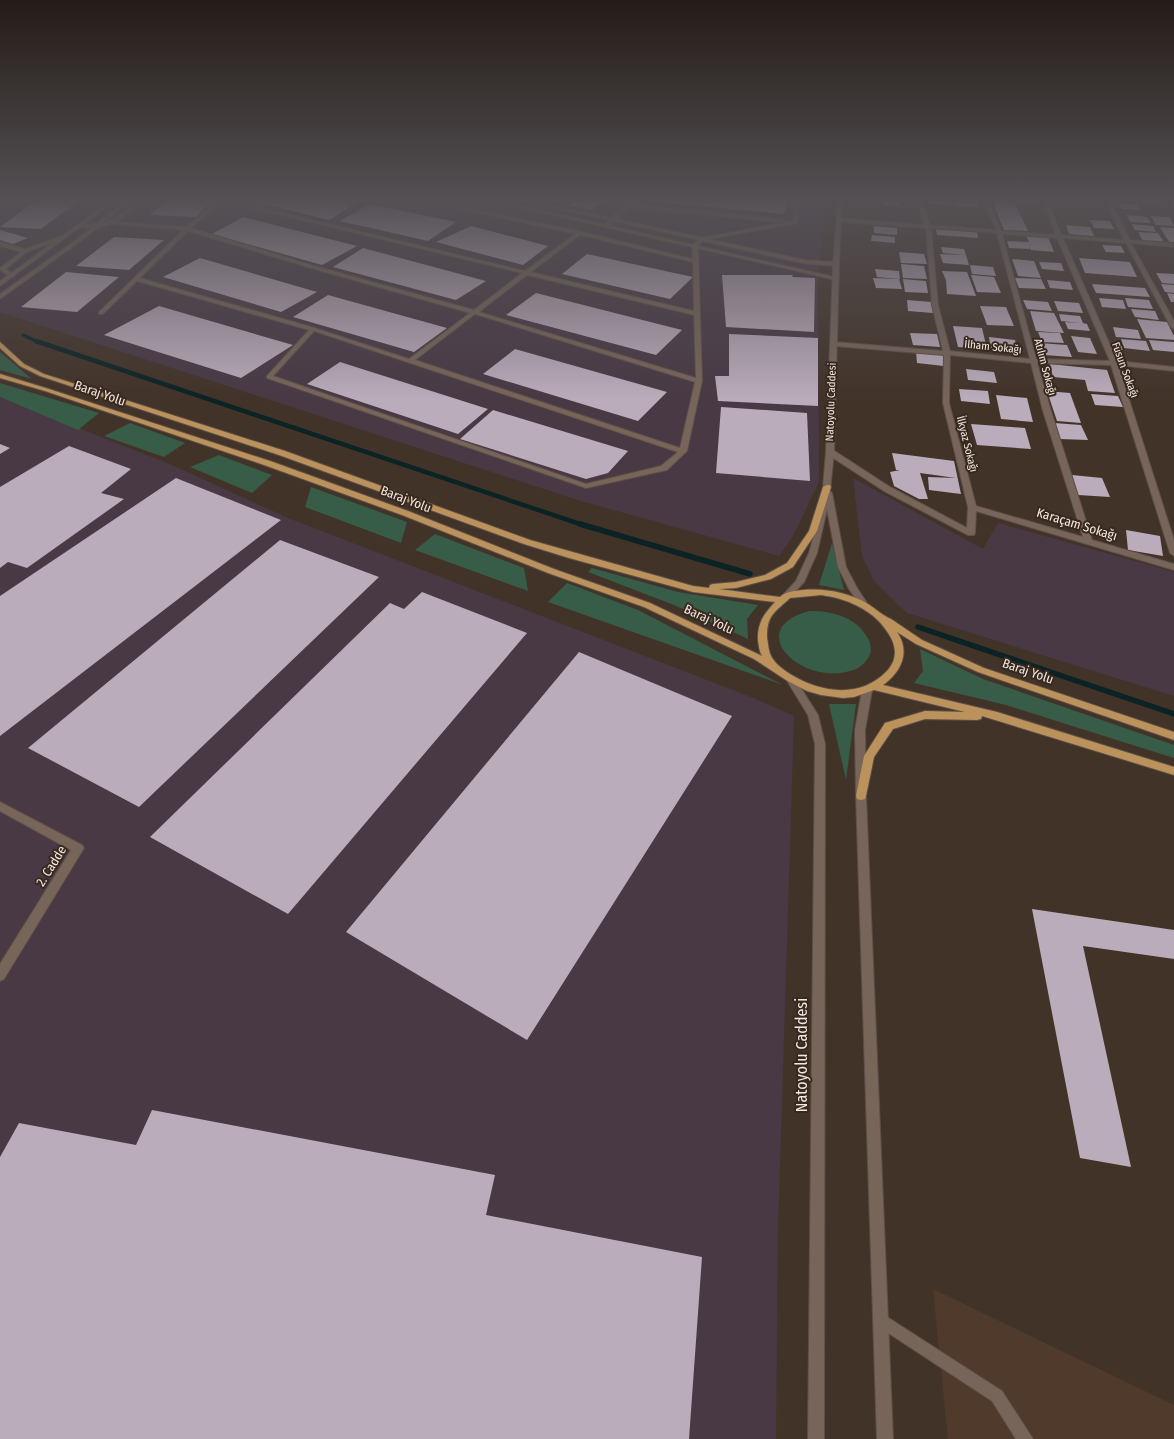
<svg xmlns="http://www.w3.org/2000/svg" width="1174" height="1439" font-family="'Fira Sans Condensed',sans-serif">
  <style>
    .built { fill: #503a2c }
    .industrial { fill: #483945 }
    .green { fill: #375c47 }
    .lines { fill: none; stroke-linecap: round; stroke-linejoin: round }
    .stream-far2 { stroke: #0b2325; stroke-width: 3.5 }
    .stream-far1 { stroke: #0b2325; stroke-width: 4.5 }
    .stream { stroke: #0b2325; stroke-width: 5.5 }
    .building { fill: #bbacbc }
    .service-casing { stroke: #5d4f47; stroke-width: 2 }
    .minor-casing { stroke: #5d4f47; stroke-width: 2 }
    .tertiary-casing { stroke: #5d4f47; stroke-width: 2 }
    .secondary-casing { stroke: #5d4f47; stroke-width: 2 }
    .primary-casing { stroke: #5d4f47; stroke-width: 2 }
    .service { fill: #77655a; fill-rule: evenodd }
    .minor { fill: #77655a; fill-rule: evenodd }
    .tertiary { fill: #77655a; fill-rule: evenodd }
    .secondary { fill: #77655a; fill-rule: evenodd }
    .primary { fill: #bb925b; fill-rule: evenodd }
    .labels { text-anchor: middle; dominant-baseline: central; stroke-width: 4; stroke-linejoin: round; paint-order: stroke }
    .far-street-label { font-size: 11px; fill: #f2e7e1; stroke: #38291f }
    .street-label { font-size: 13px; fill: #f2e7e1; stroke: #38291f }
    .near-street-label { font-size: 16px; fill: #f2e7e1; stroke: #38291f }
  </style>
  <rect width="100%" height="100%" fill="#423329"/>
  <path class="built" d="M 933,1289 L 1174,1405 L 1174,1439 L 948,1439 Z"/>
  <path class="industrial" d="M 0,199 L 826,199 L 818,280 L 819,482 L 793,536 L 779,556 L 581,501 L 0,312 Z
    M 0,397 L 172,465 L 288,518 L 751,697 L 794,716 L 778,1228 L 776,1439 L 0,1439 Z
    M 853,478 L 983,549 L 998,523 L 1174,572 L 1174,696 L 907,613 L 874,581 L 862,556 Z"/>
  <path class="green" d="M 0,352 L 32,379 L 0,370 Z
    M 0,383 L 99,413 L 78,430 L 0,397 Z
    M 130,423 L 185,443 L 164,457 L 104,436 Z
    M 219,455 L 272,475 L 252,493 L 190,467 Z
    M 311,487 L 407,522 L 401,543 L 305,507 Z
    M 435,534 L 524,568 L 528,591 L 415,550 Z
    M 832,543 L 844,590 L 819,585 Z
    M 592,568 L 678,592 L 758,605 L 747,619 L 748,639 L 674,605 L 588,572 Z
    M 567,583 L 638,610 L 783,685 L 548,602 Z
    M 809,611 C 831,611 855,616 867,637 C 870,641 872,649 870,654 C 867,661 862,666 856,669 C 805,690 740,630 809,611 Z
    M 920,649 L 983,679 L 1174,745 L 1174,758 L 1006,705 L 914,683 L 923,671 Z
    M 829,704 L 856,704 L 846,780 Z"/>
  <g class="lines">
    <path class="stream-far2" d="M 23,335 L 38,342"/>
    <path class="stream-far1" d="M 36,341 L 583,525"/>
    <path class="stream" d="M 580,524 L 750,574
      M 918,627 L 1174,714"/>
  </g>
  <path class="building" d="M 38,199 L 81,199 L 41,229 L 0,227 Z
    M 168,199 L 214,199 L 196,217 L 150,215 Z
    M 253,199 L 356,199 L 361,200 L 329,220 L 249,200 Z
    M 550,199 L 570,199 L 562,204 L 547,200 Z
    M 580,199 L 609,199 L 591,210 L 569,205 Z
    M 651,199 L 788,199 L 784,214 L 650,201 Z
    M 884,199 L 895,199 L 900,206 L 884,205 Z
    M 928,199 L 949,199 L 951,205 L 930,204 Z
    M 952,199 L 976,200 L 979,207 L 954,206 Z
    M 994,199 L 1012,199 L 1014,202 L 1000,201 L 1014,202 L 1028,231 L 1004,230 L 995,208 L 1000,208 L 995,208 Z
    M 1017,199 L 1035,199 L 1037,203 L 1018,202 Z
    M 1117,199 L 1134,199 L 1136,202 L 1118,201 Z
    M 1139,199 L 1157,199 L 1161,203 L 1142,202 Z
    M 370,204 L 456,222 L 428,241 L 340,221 Z
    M 1119,204 L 1137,204 L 1140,210 L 1122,209 Z
    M 1127,215 L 1147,217 L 1151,223 L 1130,222 Z
    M 1151,216 L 1170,217 L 1174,226 L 1156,225 Z
    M 243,217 L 357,246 L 322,265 L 212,234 Z
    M 1090,220 L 1110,221 L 1114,229 L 1094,228 Z
    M 1132,224 L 1153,226 L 1156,232 L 1135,230 Z
    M 1066,225 L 1090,227 L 1094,236 L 1069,234 Z
    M 471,226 L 548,246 L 523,265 L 436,242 Z
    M 874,226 L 897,228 L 897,235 L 874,233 Z
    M 1160,227 L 1174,228 L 1174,244 L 1170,243 L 1164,234 L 1170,234 L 1164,234 Z
    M 936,229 L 977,232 L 978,238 L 937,235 Z
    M 0,230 L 28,238 L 13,244 L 0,240 Z
    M 1138,232 L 1158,233 L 1164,242 L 1143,241 Z
    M 872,235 L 895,237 L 895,243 L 871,241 Z
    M 1026,236 L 1048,237 L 1054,252 L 1031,250 L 1029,245 L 1030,249 L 1009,248 L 1007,241 L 1029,242 Z
    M 114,237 L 164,240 L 129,270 L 76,266 Z
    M 1102,245 L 1121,246 L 1125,253 L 1106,252 Z
    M 941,247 L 964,249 L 966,255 L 943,253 Z
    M 363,248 L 486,281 L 456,300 L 333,267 Z
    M 899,252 L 924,254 L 927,264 L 901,263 Z
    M 587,254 L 693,277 L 670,299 L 562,274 Z
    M 940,254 L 966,255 L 969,265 L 943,263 Z
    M 200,258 L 317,292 L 281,312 L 163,277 Z
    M 1079,258 L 1130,262 L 1137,277 L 1085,273 Z
    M 1012,259 L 1034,261 L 1041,278 L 1018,276 Z
    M 1039,262 L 1061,263 L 1064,271 L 1042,269 Z
    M 901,264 L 924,266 L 927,279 L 903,278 Z
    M 970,265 L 993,267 L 996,276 L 972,274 Z
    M 875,269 L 899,271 L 900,279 L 877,277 Z
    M 942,271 L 967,272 L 976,296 L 947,294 L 946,280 Z
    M 66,272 L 119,277 L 77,312 L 21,307 Z
    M 1156,273 L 1174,274 L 1174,284 L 1162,283 Z
    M 722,275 L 793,275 L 792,277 L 815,278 L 814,332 L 726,327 Z
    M 971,275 L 994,277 L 1001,293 L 977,292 Z
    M 873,278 L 899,279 L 902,289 L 876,288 Z
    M 1015,278 L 1041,279 L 1046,289 L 1019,288 Z
    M 903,279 L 926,281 L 928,293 L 905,292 Z
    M 1047,280 L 1070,282 L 1073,290 L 1050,288 Z
    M 1092,284 L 1145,288 L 1150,297 L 1096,293 Z
    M 1161,284 L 1174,285 L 1174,293 L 1165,292 Z
    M 536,293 L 682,330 L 656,355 L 506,315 Z
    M 1167,293 L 1174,294 L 1174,302 L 1171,302 Z
    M 328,295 L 447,328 L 414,352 L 293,317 Z
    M 1099,298 L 1123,300 L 1126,309 L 1102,307 Z
    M 1125,298 L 1149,300 L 1153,309 L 1128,307 Z
    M 907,300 L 932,302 L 933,313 L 908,311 Z
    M 1023,300 L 1048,302 L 1052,311 L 1027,309 Z
    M 1054,301 L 1079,303 L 1083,313 L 1058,311 Z
    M 159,306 L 293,345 L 241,378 L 104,335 Z
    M 980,306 L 1006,307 L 1014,326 L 987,325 Z
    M 1131,309 L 1155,311 L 1159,320 L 1135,317 Z
    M 1030,311 L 1054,313 L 1064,333 L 1036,331 Z
    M 1059,314 L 1080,316 L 1083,323 L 1087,324 L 1090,331 L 1068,329 L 1065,322 L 1080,323 L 1061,321 Z
    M 1137,319 L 1167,322 L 1174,336 L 1174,340 L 1146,338 Z
    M 953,326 L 982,328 L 987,349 L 958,347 Z
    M 1113,327 L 1138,330 L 1141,339 L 1116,337 Z
    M 1038,332 L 1060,333 L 1064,343 L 1042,342 Z
    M 910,333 L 937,334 L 940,347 L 913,345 Z
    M 729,334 L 818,338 L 818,406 L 718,401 L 715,376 L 729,376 Z
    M 1071,336 L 1090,338 L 1097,354 L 1078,352 Z
    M 989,337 L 1015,340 L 1018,354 L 991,351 Z
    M 1121,339 L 1146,341 L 1150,351 L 1124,348 Z
    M 1149,340 L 1174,342 L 1174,352 L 1153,350 Z
    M 1039,343 L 1067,345 L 1072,357 L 1044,355 Z
    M 515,349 L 667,392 L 638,421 L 483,374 Z
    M 916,352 L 943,355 L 944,366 L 917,363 Z
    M 340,362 L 488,409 L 458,434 L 307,384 Z
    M 1050,364 L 1107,370 L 1115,393 L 1088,391 L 1085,380 L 1053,377 Z
    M 966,369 L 994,372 L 997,383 L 968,380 Z
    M 959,389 L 988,391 L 990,404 L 961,401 Z
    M 1047,391 L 1070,393 L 1081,423 L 1057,421 Z
    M 1091,394 L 1118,396 L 1123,407 L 1095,405 Z
    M 996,395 L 1027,398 L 1033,422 L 1001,419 Z
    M 721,407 L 807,413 L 810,481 L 716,473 Z
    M 493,410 L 628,451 L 608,473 L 586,479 L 460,439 Z
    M 1054,423 L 1081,425 L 1088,440 L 1060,439 Z
    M 971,424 L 1025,428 L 1031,449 L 977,445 Z
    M 0,444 L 10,448 L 0,454 Z
    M 69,446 L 131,469 L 101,493 L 124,499 L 27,568 L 8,562 L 0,568 L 0,487 Z
    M 892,453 L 954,461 L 961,494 L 929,490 L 928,477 L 956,478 L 920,473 L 928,499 L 919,499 L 894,486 L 890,472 L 900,470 L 896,470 Z
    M 1072,475 L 1102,478 L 1110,497 L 1078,495 Z
    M 176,478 L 281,520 L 0,736 L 0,596 Z
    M 1126,530 L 1160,536 L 1163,556 L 1128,550 Z
    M 280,540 L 379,577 L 139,807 L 28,748 Z
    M 422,592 L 527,633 L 288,914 L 150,837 L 390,603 L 404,609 Z
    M 579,652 L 732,716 L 527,1040 L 346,932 Z
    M 1032,909 L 1174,930 L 1174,959 L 1083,946 L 1131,1167 L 1080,1158 Z
    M 152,1110 L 495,1175 L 486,1215 L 702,1257 L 689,1439 L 0,1439 L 0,1157 L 19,1123 L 136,1145 Z"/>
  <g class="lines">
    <defs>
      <path id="service" d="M 881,1313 L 1002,1391 L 1033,1439 L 1016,1439 L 992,1401 L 876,1325 L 874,1320 L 876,1315 Z"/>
      <path id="minor" d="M 6,199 L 11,199 L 0,206 L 0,202 Z
        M 109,199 L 113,199 L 113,201 L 127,202 L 133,209 L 117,222 L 186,227 L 219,199 L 225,199 L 525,271 L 575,234 L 417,199 L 424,199 L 579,231 L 693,259 L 692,246 L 700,238 L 793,221 L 795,199 L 799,199 L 798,223 L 704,240 L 698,246 L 702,381 L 687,451 L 667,470 L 586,488 L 267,378 L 267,376 L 309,330 L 137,281 L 103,314 L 99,314 L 99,312 L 183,230 L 112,224 L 95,228 L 77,227 L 77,225 L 79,224 C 101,226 110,223 127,209 L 124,204 L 109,203 ZM 223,201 L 522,273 L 474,310 L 311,265 L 191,228 ZM 188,231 L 307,267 L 470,313 L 409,359 L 315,328 L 140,278 ZM 580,235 L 693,262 L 694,311 L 531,272 ZM 527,275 L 694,315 L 696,378 L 479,312 ZM 475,314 L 695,382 L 680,448 L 415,360 ZM 314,331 L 678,452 L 661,466 L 586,484 L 273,376 Z
        M 629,199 L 633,200 L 631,204 L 783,219 L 786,221 L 783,223 L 629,207 L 609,227 L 605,227 L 605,225 Z
        M 917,199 L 921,199 L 930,225 L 996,230 L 984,199 L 988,199 L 1001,231 L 1056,235 L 1043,199 L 1047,199 L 1061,235 L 1124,240 L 1105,199 L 1109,199 L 1130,240 L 1174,243 L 1174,247 L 1131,243 L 1174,321 L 1174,329 L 1171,327 L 1126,243 L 1063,238 L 1117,361 L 1174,367 L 1174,371 L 1118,365 L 1174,540 L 1174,556 L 1170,553 L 1111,365 L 1037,363 L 1051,411 L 1092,540 L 1174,564 L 1174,570 L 976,511 L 975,533 L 974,535 L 968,535 L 884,491 L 827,454 L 827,450 L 833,450 L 890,487 L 967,528 L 968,507 L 943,403 L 944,355 L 834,346 L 831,344 L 834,342 L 943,351 L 932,305 L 926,228 L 839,222 L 836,220 L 839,218 L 925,225 ZM 931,228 L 997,233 L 1030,359 L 950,351 L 938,305 ZM 1002,234 L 1057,238 L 1110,361 L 1036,359 ZM 950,355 L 1031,363 L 1043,411 L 1083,537 L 976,506 L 949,403 Z
        M 1166,199 L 1170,199 L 1174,203 L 1174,208 Z
        M 62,236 L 67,237 L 27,252 L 6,269 L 14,275 L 14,277 L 10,277 L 0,270 L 0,268 L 21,252 L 0,246 L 0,242 L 25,249 Z
        M 0,802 L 82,845 L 84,848 L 4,979 L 0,981 L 0,964 L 71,850 L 0,811 Z"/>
      <path id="tertiary" d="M 113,199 L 118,199 L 0,286 L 0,281 Z
        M 128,199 L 133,199 L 81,241 L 0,299 L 0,294 L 77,239 Z
        M 485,199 L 492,199 L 839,278 L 836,280 L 487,200 Z
        M 517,199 L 524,199 L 806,260 L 836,262 L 839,264 L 836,266 L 806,264 L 519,200 Z"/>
      <path id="secondary" d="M 838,199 L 842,199 L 839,264 L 834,452 L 830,491 L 832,493 L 846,567 L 857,588 L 869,606 L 865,609 L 862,608 L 849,589 L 838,567 L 827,509 L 817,553 L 804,582 L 790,597 L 784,597 L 783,595 L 796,581 L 809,553 L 816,527 L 823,487 L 826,452 L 833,264 Z
        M 791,676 L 794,677 L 818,715 L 825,744 L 824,1439 L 808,1439 L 815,744 L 808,715 L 786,679 Z
        M 867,686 L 872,690 L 865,730 L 866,796 L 893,1439 L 877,1439 L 856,796 L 855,730 L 862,690 Z"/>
      <path id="primary" d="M 0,342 L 24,364 L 44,374 L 285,451 L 530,540 L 693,586 L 709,588 L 710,585 L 713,584 L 736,582 L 765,575 L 787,563 L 809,531 L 823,487 L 827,485 L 830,485 L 831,487 L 817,531 L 793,567 L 771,579 L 736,588 L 719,589 L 780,597 C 786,591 795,591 803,590 C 826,588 849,593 868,604 C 876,609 883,616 891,619 L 922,640 L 984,668 L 1174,732 L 1174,740 L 978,672 L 916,644 L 897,632 C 911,652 901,672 883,685 L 997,712 L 1174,767 L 1174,775 L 982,716 L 981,719 L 977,720 L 925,719 L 893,729 L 874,757 L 866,796 L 865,799 L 861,800 L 857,799 L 856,796 L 864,756 L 885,723 L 925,711 L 965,712 L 874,690 L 854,697 L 843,698 L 821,695 L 807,691 L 786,680 L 754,659 L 644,607 L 548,573 L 402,515 L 267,466 L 45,391 L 0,378 L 0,374 L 49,389 L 273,462 L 408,511 L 554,569 L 650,603 L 762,656 C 759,651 759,646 758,641 C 757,623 764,614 775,602 L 693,592 L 569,558 L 524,544 L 279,455 L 40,376 L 20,366 L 0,348 ZM 821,595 C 845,598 872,609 886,630 C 896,643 899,658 887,671 C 860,699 821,693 790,674 C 781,668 771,661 769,650 C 768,646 768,642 767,638 C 767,631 767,624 771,617 C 775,610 784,604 790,598 Z"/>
    </defs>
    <use href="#service" class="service-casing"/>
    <use href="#minor" class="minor-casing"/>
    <use href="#tertiary" class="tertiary-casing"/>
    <use href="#secondary" class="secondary-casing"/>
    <use href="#primary" class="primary-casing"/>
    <use href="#service" class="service"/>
    <use href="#minor" class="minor"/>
    <use href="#tertiary" class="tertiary"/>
    <use href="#secondary" class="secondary"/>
    <use href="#primary" class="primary"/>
  </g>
  <linearGradient id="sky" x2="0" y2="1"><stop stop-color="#241c17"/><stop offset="0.5" stop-color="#545054"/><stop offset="1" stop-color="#545054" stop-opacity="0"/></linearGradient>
  <rect width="1174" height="400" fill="url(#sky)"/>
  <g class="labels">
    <g class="far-street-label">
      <text transform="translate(993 347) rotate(6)">İlham Sokağı</text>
      <text transform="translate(1045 367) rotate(75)">Atılım Sokağı</text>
      <text transform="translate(1125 370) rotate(70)">Füsun Sokağı</text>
      <text transform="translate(831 402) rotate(-88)">Natoyolu Caddesi</text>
      <text transform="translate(967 444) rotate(76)">İlkyaz Sokağı</text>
    </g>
    <g class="street-label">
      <text transform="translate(100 393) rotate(19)">Baraj Yolu</text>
      <text transform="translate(406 499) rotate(21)">Baraj Yolu</text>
      <text transform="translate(1077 524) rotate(17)">Karaçam Sokağı</text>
      <text transform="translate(709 619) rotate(25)">Baraj Yolu</text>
      <text transform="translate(1028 671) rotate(19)">Baraj Yolu</text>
      <text transform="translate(51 866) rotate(-58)">2. Cadde</text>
    </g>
    <g class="near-street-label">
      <text transform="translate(801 1055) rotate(-90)">Natoyolu Caddesi</text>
    </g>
  </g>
</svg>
